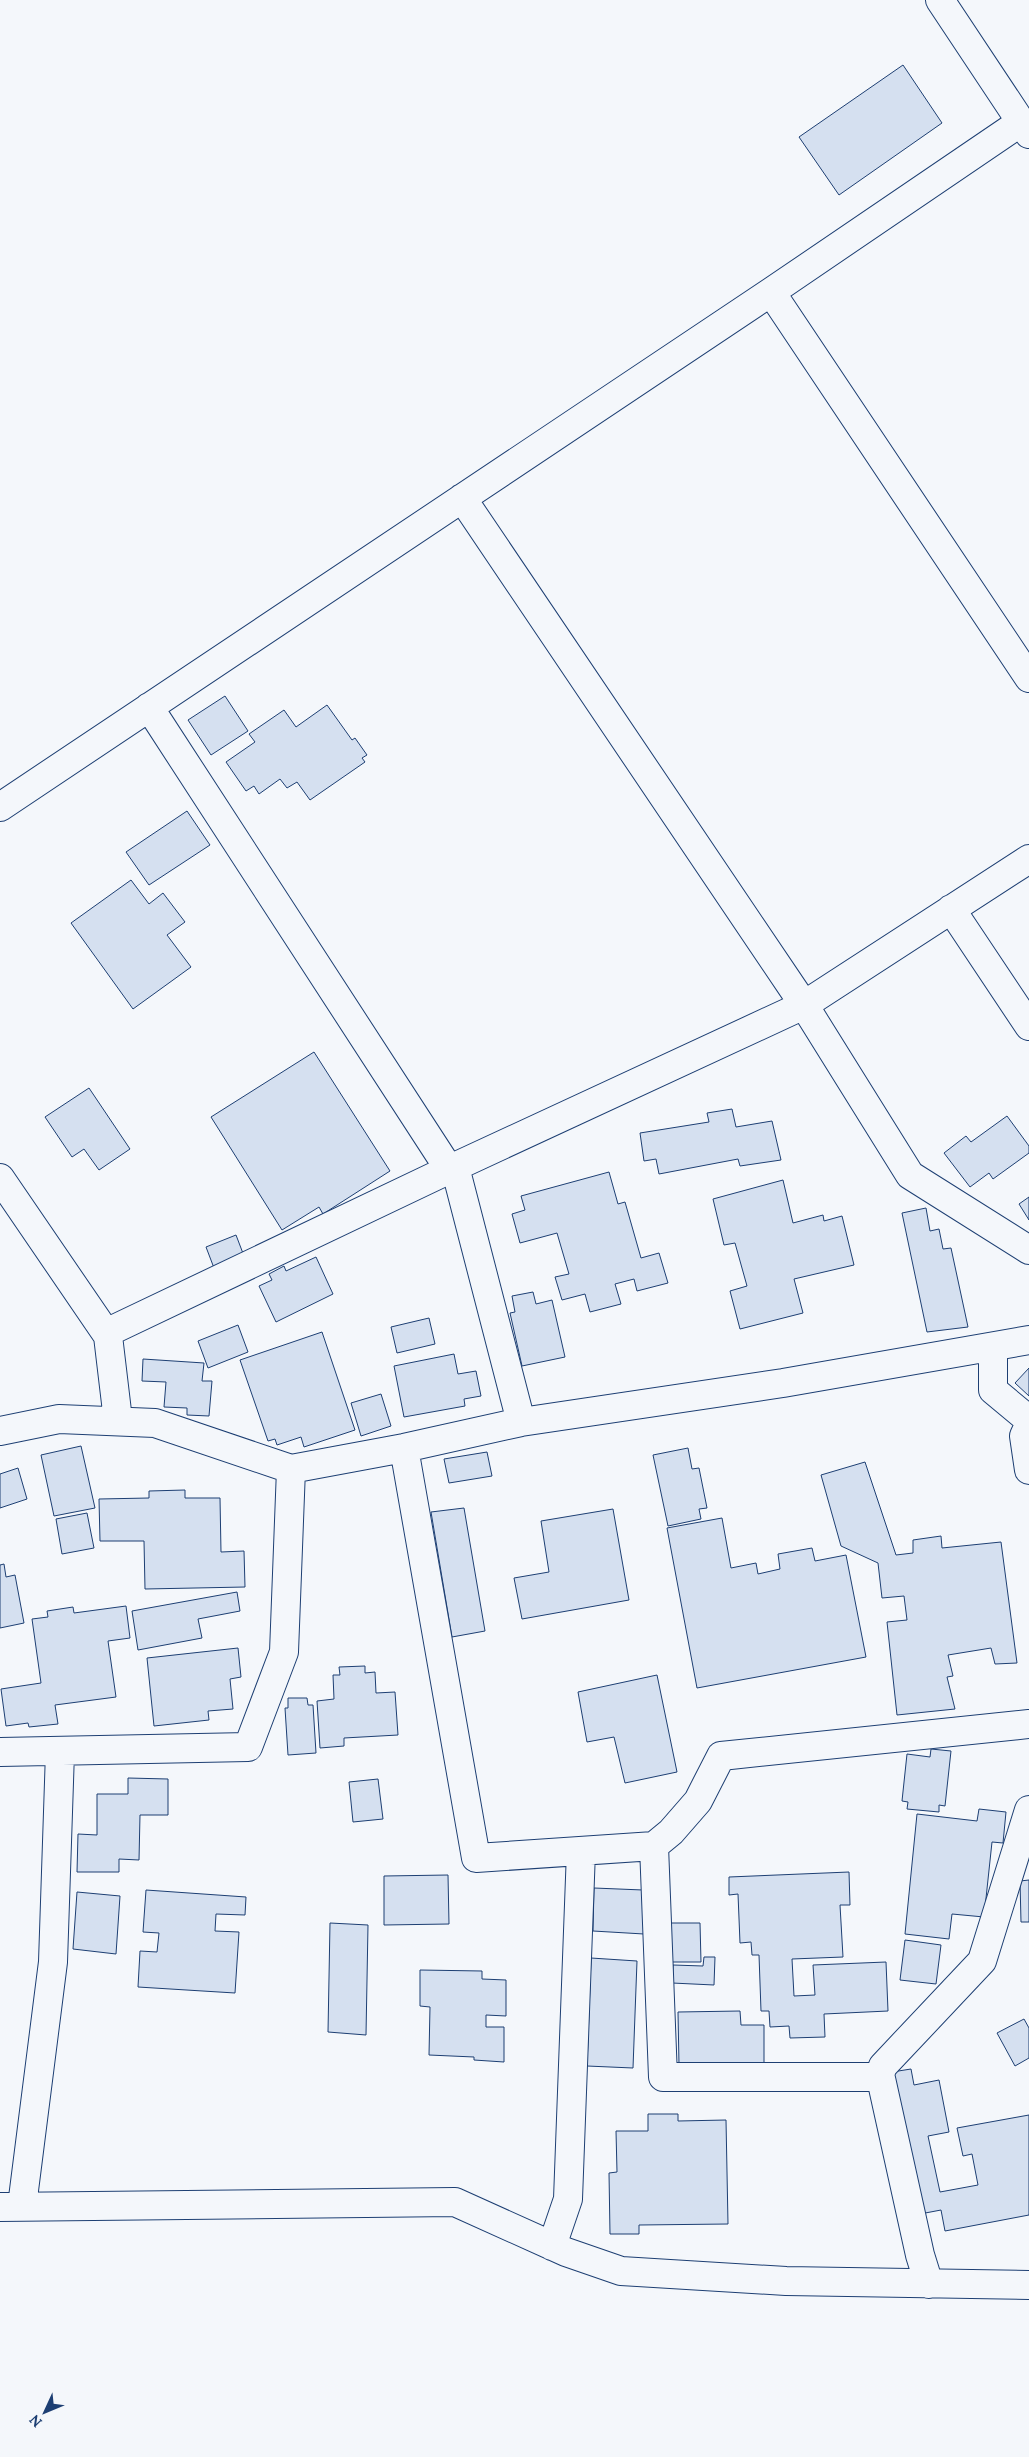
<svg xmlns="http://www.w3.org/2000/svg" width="1029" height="2457" font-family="Lora,serif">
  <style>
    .building { fill: #d5e0f0; stroke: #1d3f73 }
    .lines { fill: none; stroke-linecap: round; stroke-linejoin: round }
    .street-casing { stroke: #1d3f73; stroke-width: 30 }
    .secondary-casing { stroke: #1d3f73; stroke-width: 30 }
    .street { stroke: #f4f7fb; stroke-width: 28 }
    .secondary { stroke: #f4f7fb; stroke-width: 28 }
  </style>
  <rect width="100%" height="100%" fill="#f4f7fb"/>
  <path class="building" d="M 903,65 L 942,123 L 839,195 L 799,137 Z
    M 225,696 L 248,731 L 211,755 L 188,720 Z
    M 327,705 L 352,740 L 355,738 L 367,755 L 362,758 L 365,762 L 310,800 L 297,782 L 287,788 L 280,779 L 259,794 L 254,786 L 246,791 L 226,762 L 255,742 L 249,734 L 284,710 L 296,727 Z
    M 187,811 L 210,845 L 149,885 L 126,852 Z
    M 131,880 L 149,904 L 163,893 L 185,922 L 167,935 L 191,967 L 133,1009 L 71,923 Z
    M 314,1052 L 390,1171 L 323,1214 L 319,1207 L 282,1230 L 211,1117 Z
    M 89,1088 L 130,1149 L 99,1170 L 84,1149 L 72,1157 L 45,1117 Z
    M 732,1109 L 736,1127 L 772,1121 L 781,1160 L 740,1166 L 738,1159 L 659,1174 L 656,1159 L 644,1161 L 640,1133 L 709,1122 L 707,1113 Z
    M 1007,1116 L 1029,1146 L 1029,1153 L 993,1179 L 989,1173 L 970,1187 L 944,1153 L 966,1136 L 971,1142 Z
    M 609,1172 L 618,1204 L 625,1202 L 641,1258 L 659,1253 L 668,1283 L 637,1291 L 634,1279 L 615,1284 L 621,1304 L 590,1312 L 585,1294 L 562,1300 L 555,1277 L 569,1274 L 557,1233 L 520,1243 L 512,1214 L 525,1210 L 521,1196 Z
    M 783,1180 L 793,1223 L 823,1215 L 824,1221 L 842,1216 L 854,1265 L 794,1279 L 803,1313 L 740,1329 L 730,1291 L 747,1286 L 735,1243 L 724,1245 L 713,1199 Z
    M 1029,1197 L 1029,1220 L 1019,1204 Z
    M 926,1208 L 930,1231 L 939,1229 L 943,1249 L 951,1248 L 968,1327 L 927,1332 L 902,1213 Z
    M 236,1235 L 244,1256 L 214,1268 L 206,1247 Z
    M 316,1257 L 333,1294 L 276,1322 L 259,1286 L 272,1280 L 269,1274 L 284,1266 L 286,1271 Z
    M 533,1292 L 536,1304 L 552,1300 L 565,1357 L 522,1366 L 510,1313 L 515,1312 L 512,1296 Z
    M 429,1318 L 435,1344 L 397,1353 L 391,1327 Z
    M 238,1325 L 248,1352 L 208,1368 L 198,1341 Z
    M 322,1332 L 355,1430 L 304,1447 L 301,1437 L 277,1445 L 275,1439 L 268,1441 L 240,1360 Z
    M 454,1354 L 458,1374 L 476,1371 L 481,1396 L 464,1399 L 465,1406 L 404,1417 L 394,1366 Z
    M 143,1359 L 204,1363 L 202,1381 L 212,1381 L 209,1416 L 187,1415 L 187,1408 L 164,1407 L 166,1382 L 142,1381 Z
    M 1029,1368 L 1029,1396 L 1015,1383 Z
    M 381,1394 L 391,1426 L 361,1436 L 351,1403 Z
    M 81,1446 L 95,1508 L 54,1516 L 41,1455 Z
    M 688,1448 L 692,1469 L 699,1468 L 707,1508 L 699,1509 L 701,1519 L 668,1526 L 653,1455 Z
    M 487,1452 L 492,1476 L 449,1483 L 444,1459 Z
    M 865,1462 L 896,1555 L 913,1553 L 913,1540 L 941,1536 L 942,1548 L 1001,1542 L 1017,1663 L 995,1664 L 991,1648 L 948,1655 L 953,1676 L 947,1677 L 955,1709 L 897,1715 L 887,1622 L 907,1620 L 904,1596 L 882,1598 L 878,1563 L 841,1546 L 821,1475 Z
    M 18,1468 L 27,1499 L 0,1508 L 0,1474 Z
    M 185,1490 L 185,1498 L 220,1498 L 221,1552 L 244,1551 L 245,1587 L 145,1589 L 144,1541 L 100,1541 L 99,1499 L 149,1498 L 149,1491 Z
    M 464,1508 L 485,1631 L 452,1637 L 431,1512 Z
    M 613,1509 L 629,1600 L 522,1619 L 514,1578 L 549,1572 L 541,1521 Z
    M 87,1513 L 94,1548 L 62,1554 L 56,1519 Z
    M 722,1518 L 731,1568 L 756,1563 L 758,1574 L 780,1569 L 778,1554 L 812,1548 L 815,1561 L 846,1555 L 866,1657 L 697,1688 L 667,1528 Z
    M 4,1564 L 6,1577 L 15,1575 L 24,1623 L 0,1628 L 0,1565 Z
    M 237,1592 L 240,1611 L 198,1619 L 202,1638 L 138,1650 L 132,1611 Z
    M 126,1606 L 130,1638 L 108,1641 L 116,1697 L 55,1705 L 58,1724 L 29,1727 L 28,1723 L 6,1726 L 1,1689 L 41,1683 L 32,1619 L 48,1617 L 47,1611 L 73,1607 L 74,1613 Z
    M 238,1648 L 241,1677 L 230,1679 L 233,1709 L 208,1711 L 209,1720 L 154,1726 L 147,1658 Z
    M 365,1666 L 365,1673 L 375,1672 L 376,1693 L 395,1692 L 398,1735 L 344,1738 L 344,1746 L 320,1748 L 317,1701 L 334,1699 L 333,1675 L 340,1675 L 339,1667 Z
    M 657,1675 L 677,1772 L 625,1783 L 614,1737 L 587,1742 L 578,1692 Z
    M 288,1698 L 307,1698 L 308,1705 L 313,1705 L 316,1753 L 288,1755 L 285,1708 L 288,1708 Z
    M 931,1749 L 951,1751 L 945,1806 L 939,1805 L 939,1812 L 907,1809 L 908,1802 L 902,1801 L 907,1754 L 930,1757 Z
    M 128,1778 L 168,1779 L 168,1815 L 140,1815 L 139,1860 L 119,1859 L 119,1872 L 77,1872 L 78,1834 L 97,1835 L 97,1794 L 128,1794 Z
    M 378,1779 L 383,1819 L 353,1822 L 349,1782 Z
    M 979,1809 L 1006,1812 L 1003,1843 L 992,1842 L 984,1917 L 952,1914 L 949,1939 L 905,1934 L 917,1814 L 977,1821 Z
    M 849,1872 L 850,1905 L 840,1905 L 843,1957 L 792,1959 L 794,1996 L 815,1995 L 813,1965 L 886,1962 L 888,2011 L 824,2014 L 825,2037 L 790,2038 L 789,2026 L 770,2027 L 769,2011 L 761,2011 L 759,1955 L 752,1955 L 751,1942 L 740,1943 L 738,1894 L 729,1895 L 729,1877 Z
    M 448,1875 L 449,1924 L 384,1925 L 384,1876 Z
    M 1029,1880 L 1029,1922 L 1021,1922 L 1020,1881 Z
    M 594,1888 L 643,1890 L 644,1934 L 593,1931 Z
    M 146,1890 L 246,1897 L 245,1915 L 216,1914 L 215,1931 L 239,1932 L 235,1993 L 138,1987 L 140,1951 L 157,1952 L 159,1933 L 143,1932 Z
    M 77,1892 L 120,1896 L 116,1954 L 73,1949 Z
    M 330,1923 L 368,1925 L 366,2035 L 328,2032 Z
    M 670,1923 L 700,1923 L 701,1962 L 671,1962 Z
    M 905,1940 L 941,1945 L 936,1984 L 900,1980 Z
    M 704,1957 L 715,1957 L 714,1985 L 672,1983 L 673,1965 L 703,1966 Z
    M 591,1958 L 637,1961 L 633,2068 L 587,2066 Z
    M 420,1970 L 482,1971 L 482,1979 L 506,1980 L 506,2016 L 486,2015 L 486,2027 L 504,2027 L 504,2062 L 474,2060 L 474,2057 L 429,2055 L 430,2007 L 420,2006 Z
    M 740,2011 L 741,2025 L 764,2025 L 764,2064 L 679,2065 L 678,2012 Z
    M 1024,2019 L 1029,2028 L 1029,2058 L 1015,2066 L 997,2033 Z
    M 911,2069 L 914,2085 L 939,2080 L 949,2132 L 928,2136 L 940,2192 L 978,2185 L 972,2154 L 963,2156 L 957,2128 L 1029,2115 L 1029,2215 L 945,2231 L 941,2210 L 920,2214 L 892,2072 Z
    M 648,2114 L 678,2114 L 678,2121 L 726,2120 L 728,2224 L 639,2225 L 639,2234 L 610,2234 L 609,2173 L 617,2172 L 616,2131 L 648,2131 Z"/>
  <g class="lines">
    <defs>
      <path id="street" d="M 771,292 L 1029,678
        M 462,498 L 804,1005 L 910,1175 L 1029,1250
        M 149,707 L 449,1169
        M 0,807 L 771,292 L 1021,122
        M 951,909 L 1029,1026
        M 455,1167 L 521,1422
        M 0,1178 L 108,1336 L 118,1420
        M 106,1333 L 448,1170 L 804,1005 L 1029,859
        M 993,1348 L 993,1390 L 1029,1420
        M 1029,1425 L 1024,1436 L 1029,1470
        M 0,1431 L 59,1419 L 155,1423 L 291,1469 L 404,1448 L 521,1422 L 783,1383 L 1029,1340
        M 404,1448 L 476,1858 L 654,1846 L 671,1832 L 698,1801 L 721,1756 L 1029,1724
        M 0,1752 L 248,1747 L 284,1652 L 291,1469
        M 654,1846 L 663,2077 L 880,2077
        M 22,2206 L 53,1962 L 60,1752
        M 0,2207 L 455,2202 L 566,2252 L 621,2271 L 786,2281 L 1029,2285
        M 552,2246 L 568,2199 L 581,1851
        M 929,2284 L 920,2255 L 880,2074 L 883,2066 L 982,1961 L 1029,1810"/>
      <path id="secondary" d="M 940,0 L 1029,134"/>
    </defs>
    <use href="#street" class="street-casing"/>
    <use href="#secondary" class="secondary-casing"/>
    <use href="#street" class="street"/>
    <use href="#secondary" class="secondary"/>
  </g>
  <g transform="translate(45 2412) rotate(226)" stroke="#f4f7fb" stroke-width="4" paint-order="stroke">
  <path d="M0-4L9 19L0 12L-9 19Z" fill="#1d3f73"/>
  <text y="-8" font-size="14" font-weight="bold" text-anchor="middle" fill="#1d3f73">N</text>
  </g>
</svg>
